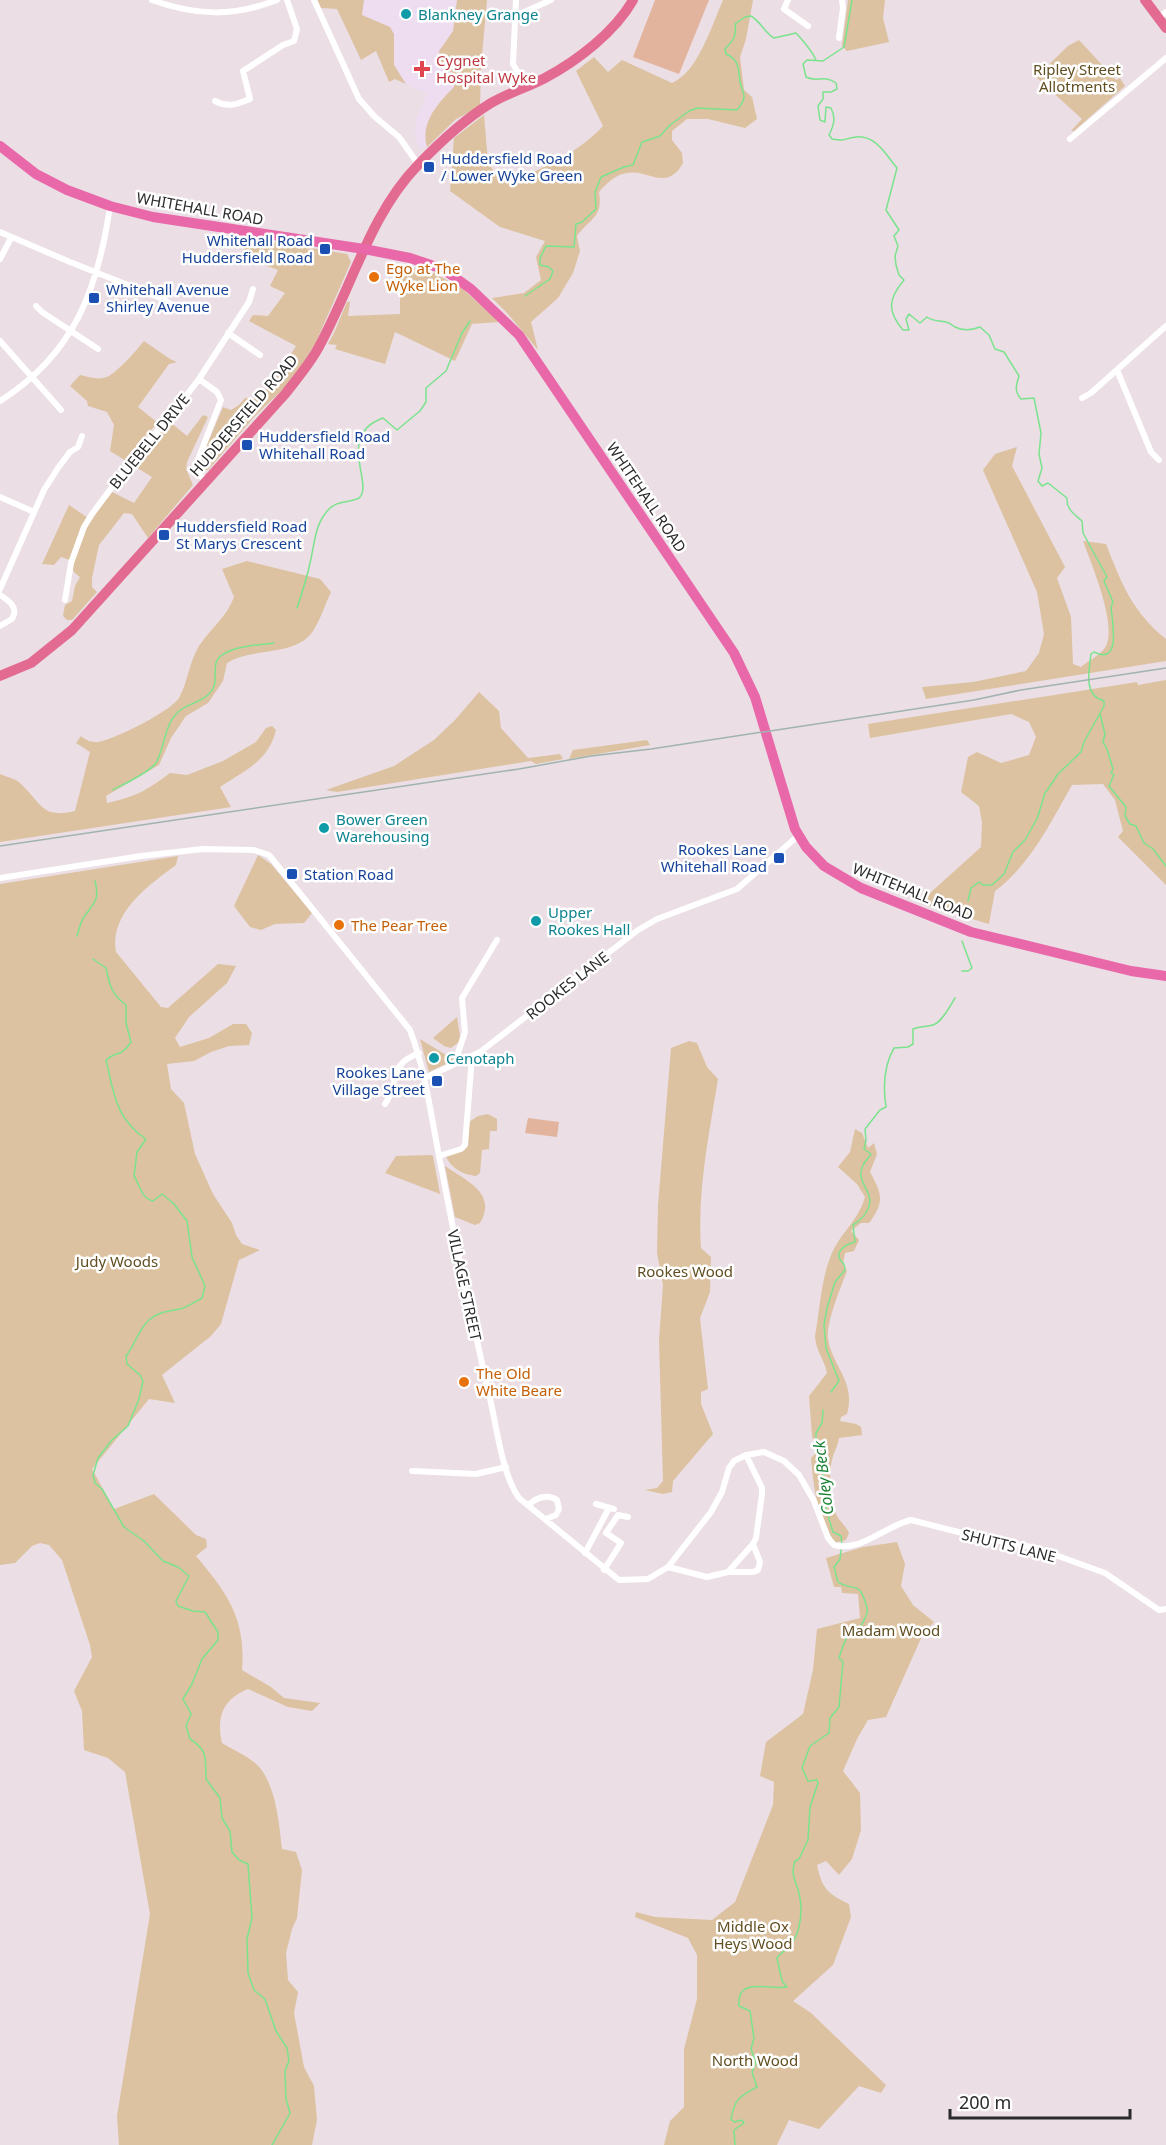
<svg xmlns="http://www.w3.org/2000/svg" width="1166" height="2145" font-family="'Noto Sans',sans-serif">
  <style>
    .medical { fill: #eedcf1 }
    .green { fill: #dcc2a0 }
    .pitch { fill: #e3b49d }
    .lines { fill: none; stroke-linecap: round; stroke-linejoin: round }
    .stream { stroke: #7be38d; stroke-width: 1.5 }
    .minor { stroke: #fff; stroke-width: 6 }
    .primary { stroke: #e36b92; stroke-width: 10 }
    .trunk { stroke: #e968a9; stroke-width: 10 }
    .rail { stroke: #a1b3af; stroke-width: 1.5 }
    .culture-dot { fill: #0f9aa8; stroke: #fff; stroke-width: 2 }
    .health-dot { fill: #e0444e; stroke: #fff; stroke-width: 2 }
    .transit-dot { fill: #1a4fb4; stroke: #fff; stroke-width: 2 }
    .food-dot { fill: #e8710a; stroke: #fff; stroke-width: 2 }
    .labels { text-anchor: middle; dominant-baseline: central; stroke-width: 5; stroke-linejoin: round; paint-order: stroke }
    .culture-label { font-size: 15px; fill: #0d838f; stroke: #fff; text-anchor: start }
    .health-label { font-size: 15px; fill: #be3a42; stroke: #fff; text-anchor: start }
    .park-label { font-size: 15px; fill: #614e21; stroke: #fff }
    .transit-label { font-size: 15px; fill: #164399; stroke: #fff; text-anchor: start }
    .street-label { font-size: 15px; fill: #2b2b2b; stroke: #fff }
    .food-label { font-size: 15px; fill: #c56008; stroke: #fff; text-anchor: start }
    .water-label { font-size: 16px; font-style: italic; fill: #198233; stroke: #fff }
  </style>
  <rect width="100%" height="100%" fill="#ebdee5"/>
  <path class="medical" d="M 317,0 L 466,0 L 456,119 L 427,147 L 419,149 L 415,134 L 417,117 L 427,94 L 395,79 L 389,82 L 376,51 L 361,60 L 337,9 L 321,8 Z"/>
  <path class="green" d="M 317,0 L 364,0 L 362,15 L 390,27 L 394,34 L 394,65 L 406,84 L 395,79 L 389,82 L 376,51 L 361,60 L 337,9 L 321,8 Z
    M 457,0 L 487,0 L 481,67 L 480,107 L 456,119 L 427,147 C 420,123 438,103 454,87 L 454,74 L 443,69 L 439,51 L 453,31 Z
    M 723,0 L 753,0 L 746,39 L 740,57 L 744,90 L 752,97 L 757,119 L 745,128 L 708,119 L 687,119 L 672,131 L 672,140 L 682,153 L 683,163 C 681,166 678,172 674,174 C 653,190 633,151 599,192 C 603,218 591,217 577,236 L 580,251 L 573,273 L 558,298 L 531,322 L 538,350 L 508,314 L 492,298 L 524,293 L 541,280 L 536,257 L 545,241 L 500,227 L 450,191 L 454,138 L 484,115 L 488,162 L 496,175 L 512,182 C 545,167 578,153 603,126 L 576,71 L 594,57 L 608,72 L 622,60 L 672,83 C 698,72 712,25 723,0 Z
    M 848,0 L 885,0 L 883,18 L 889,42 L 847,51 L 842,46 Z
    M 1079,40 L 1116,80 L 1120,78 L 1125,86 L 1074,131 L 1071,131 L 1082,119 L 1036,77 L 1068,46 Z
    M 249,238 L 347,254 L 351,262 L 316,342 L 302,365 L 281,391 L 255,416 L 208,470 L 203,470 L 199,465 L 200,461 L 223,407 L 231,410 L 239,405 L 245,398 L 254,399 L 272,384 L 296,346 L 249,321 L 253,315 L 268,316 L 285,293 L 270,286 L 278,270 L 241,256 Z
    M 404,266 L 434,273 L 463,289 L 499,322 L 472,324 L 455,361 L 395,332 L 385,364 L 335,349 L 337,345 L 328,344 L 334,333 L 347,302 L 350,302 L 348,316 L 400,314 L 400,286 Z
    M 144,341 L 170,359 L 177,362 L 169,364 L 138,407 L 158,423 L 143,438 L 142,445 L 170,422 L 187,436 L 203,415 L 208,417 L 187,462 L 186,469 L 193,485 L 148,538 L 132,514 L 124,513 L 99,545 L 92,578 L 92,587 L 97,592 L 72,620 L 67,620 L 63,616 L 65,605 L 72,601 L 75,586 L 80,577 C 72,572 72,569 73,561 L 61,557 L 54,565 L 42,564 L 69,505 L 91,520 L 112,492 L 134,503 L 152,477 L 110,451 L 114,425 L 107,412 L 88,406 L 87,401 L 70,386 L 80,375 C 89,377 100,381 109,376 C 120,369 136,351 144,341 Z
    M 1017,447 L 1012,466 L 1065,567 L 1057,578 L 1071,617 L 1073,664 L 1081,667 C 1088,661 1102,654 1106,646 C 1117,624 1091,563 1083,541 L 1106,544 C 1121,582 1132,612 1166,639 L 1166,661 L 926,699 L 922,687 L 973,682 L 1026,671 L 1039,653 L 1044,634 L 1037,592 L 983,470 L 995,454 Z
    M 247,561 L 320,579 L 331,592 C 325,604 321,619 313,631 C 296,657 252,647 227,663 L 223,681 L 208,703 L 186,716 L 171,738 L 159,765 L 106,796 L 107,803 C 137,796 146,791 170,773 L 187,775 L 223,761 L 256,742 L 266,728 L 272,726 L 276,730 C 268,762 245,770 220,787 L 231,807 L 0,842 L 0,774 C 7,777 17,779 21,784 C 42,804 42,819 75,811 L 90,752 L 76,743 L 81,736 C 87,741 90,742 98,742 C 114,740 171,711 179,698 C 188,682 189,662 199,646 C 211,628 227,617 234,597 L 222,569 Z
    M 1166,680 L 1166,885 L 1118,837 L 1123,831 L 1115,800 L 1103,784 L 1072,785 C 1051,822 1030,865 995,891 L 989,924 L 919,903 L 981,847 L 982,822 L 979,806 L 961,792 L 968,757 L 977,752 L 1001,763 L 1029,755 L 1036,737 L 1029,722 L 1011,714 L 870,738 L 868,724 L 1137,682 L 1138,685 Z
    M 479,692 L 499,711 L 501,728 L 528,758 L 560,754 L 563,759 L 536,764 L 531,761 L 337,792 L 326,790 L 394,766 L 434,740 L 455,720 Z
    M 647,740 L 650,745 L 569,759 L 573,750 Z
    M 258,855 L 271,864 L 312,913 L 304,923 L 275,924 L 261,930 L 250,927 L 234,906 Z
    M 178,856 L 176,865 C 149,885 109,913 116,952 L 161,1007 L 168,1008 L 218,964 L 236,966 L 227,983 L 189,1017 L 175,1038 L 180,1047 L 209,1038 L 233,1024 L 246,1024 L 252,1033 L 249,1045 L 229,1046 L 211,1052 L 194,1061 L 167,1064 L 171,1089 L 184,1103 L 195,1154 L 213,1194 L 232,1223 L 236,1235 L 242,1244 L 260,1250 L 239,1260 L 221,1324 L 211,1336 L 162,1375 L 175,1403 L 149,1399 L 92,1469 L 114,1509 L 154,1494 L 196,1535 L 206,1539 L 207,1547 L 196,1556 C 228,1594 246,1619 242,1670 L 271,1687 L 284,1698 L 320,1703 L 312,1711 L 288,1707 L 248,1689 C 223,1699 216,1717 222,1743 C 233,1750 246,1755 255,1763 C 276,1781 279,1824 282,1849 L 296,1852 L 302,1870 L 297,1918 L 292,1929 L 286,1953 L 288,1980 L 298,1992 L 294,2013 L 304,2067 L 314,2086 L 317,2120 L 312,2145 L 119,2145 L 117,2116 L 150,1914 L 125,1772 L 108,1758 L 84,1750 L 82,1711 L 74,1691 L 92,1657 L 90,1645 L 62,1560 L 49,1545 L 40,1543 L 32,1546 L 15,1563 L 0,1565 L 0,884 Z
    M 457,1017 L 460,1037 L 459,1042 L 451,1048 L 444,1046 L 433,1038 Z
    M 420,1039 L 454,1060 L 429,1072 Z
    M 689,1041 L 697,1043 L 707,1067 L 718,1079 C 709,1135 697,1191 701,1248 L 711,1257 L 710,1292 L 700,1318 L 708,1389 L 701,1392 L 701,1404 L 713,1434 L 673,1481 L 672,1492 L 663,1494 L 645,1490 L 657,1488 L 663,1481 L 659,1340 L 663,1285 L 657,1253 L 658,1205 L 671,1048 Z
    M 488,1114 L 497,1119 L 497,1131 L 490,1131 L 489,1149 L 482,1150 L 480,1173 L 476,1176 C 464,1175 450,1168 446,1156 L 465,1150 L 469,1122 L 478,1116 Z
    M 855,1129 L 862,1133 L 868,1148 L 874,1143 L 877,1154 L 870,1172 C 882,1194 885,1202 869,1223 L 861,1223 L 851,1231 L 859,1240 L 854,1251 L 845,1253 L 843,1264 L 847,1271 C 841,1287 826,1322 828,1339 C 833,1368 856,1381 847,1414 L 841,1417 L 840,1421 L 856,1424 L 861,1427 L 862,1435 L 839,1438 C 838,1445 835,1450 833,1456 C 828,1472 830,1498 836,1514 C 839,1521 846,1526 849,1533 L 846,1540 L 835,1543 C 817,1513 814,1492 811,1458 L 818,1451 L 812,1436 L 809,1396 L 827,1373 C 824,1358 816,1352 815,1336 C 820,1309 821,1278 832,1253 C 842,1231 858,1221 865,1197 L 857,1184 L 838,1167 L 850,1152 Z
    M 431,1155 L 433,1156 L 440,1194 L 385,1173 L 396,1156 Z
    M 445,1166 C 465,1180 498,1193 480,1223 L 475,1225 L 455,1217 Z
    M 897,1542 L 905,1564 L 901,1586 L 913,1605 L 934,1622 L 922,1636 L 886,1717 L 868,1720 L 857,1739 L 843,1771 L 860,1793 L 861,1830 L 852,1859 L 839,1875 L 826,1861 L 817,1865 C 822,1889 828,1894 849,1904 L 851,1917 L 833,1965 L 793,2001 L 811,2013 L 886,2085 L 881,2093 L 859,2086 L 819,2129 L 789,2120 L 777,2145 L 664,2145 L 670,2121 L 684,2107 L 684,2049 L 697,1999 L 697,1955 L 688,1938 L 635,1917 L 636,1912 L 655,1917 L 712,1920 L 735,1902 L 773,1805 L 774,1782 L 760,1776 L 766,1742 L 803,1714 L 813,1670 L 817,1629 L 860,1618 L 858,1594 L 842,1593 L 841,1587 L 834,1587 L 826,1558 L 863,1547 Z"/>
  <path class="pitch" d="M 655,0 L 709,0 L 679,74 L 633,57 Z
    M 528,1118 L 559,1122 L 557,1137 L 525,1133 Z"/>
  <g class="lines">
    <path class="stream" d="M 852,0 L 844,47 L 823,61 L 807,60 L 803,64 L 806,77 C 818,83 823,74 836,83 L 837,89 L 831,92 L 823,92 L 823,99 L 818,106 L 820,120 L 825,122 L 826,107 L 831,108 C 836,118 834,125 829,135 L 832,139 C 847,142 844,138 856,137 C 876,135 886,155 897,168 L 886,210 L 899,230 L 894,236 L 898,246 L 895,256 L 896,265 L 899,275 L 904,280 C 888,299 887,311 903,330 L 909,330 L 906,319 L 909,314 L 920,323 L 927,317 C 934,322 939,320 946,322 C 951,323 951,325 955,327 C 963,331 972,330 980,327 L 989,335 L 995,349 L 1004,352 L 1019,376 C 1016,385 1014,391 1021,399 L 1034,398 L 1041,433 L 1039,454 L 1042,468 L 1038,481 L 1042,486 L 1048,483 L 1067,498 C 1066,509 1074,514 1082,521 L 1083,533 L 1107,577 L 1104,581 L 1113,602 L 1111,607 C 1112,621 1122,666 1094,652 L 1091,654 C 1089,670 1083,696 1104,701 L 1104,706 L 1084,742 L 1081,752 L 1058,774 L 1052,783 L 1045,793 L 1037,819 L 1025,840 L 1013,852 L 1004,874 L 992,885 L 983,885 L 979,882 L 971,888 L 968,901
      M 525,296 L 550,279 L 553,271 L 549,267 L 540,265 L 540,258 L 546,246 L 574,247 L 576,224 L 582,222 L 596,209 L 595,192 L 601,177 L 624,167 L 633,165 L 642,142 L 660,136 L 670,125 L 689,111 L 697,108 L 737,110 C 740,106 744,102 744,97 C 744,92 741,87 740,82 C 738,69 740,60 726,54 L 725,49 C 733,41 737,36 735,24 L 745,17 L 751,16 C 761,22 765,33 774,38 L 796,33 C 804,42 811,49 816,60
      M 297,608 C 302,593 307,578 310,563 C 315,543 314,524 330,508 C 339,499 355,503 360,497 C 373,482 336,435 383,418 L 397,430 L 420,411 L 426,402 L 426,388 L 446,371 L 462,333 L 470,321
      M 1100,714 L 1105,734 L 1103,742 L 1107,749 L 1113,769 L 1111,773 L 1114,775 L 1109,786 L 1126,807 L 1125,816 L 1130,824 L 1136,826 L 1144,843 L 1153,849 L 1166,866
      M 113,790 C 124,784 150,772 156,763 C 165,747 164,725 178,712 C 186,704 200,703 209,694 C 219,684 213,675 216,663 C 221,646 260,645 274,643
      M 77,936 C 79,930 80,923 84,917 C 94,902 100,901 95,881
      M 962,941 L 972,968 L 968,971 L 962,971
      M 93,959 L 106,968 C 109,984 112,995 126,1005 L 126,1023 L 131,1042 C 121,1058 115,1051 106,1060 C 114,1093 115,1118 146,1139 L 137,1152 L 134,1176 C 140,1185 141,1198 153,1201 L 162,1194 L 174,1204 L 187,1221 L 192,1257 L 205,1286 L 202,1298 C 195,1302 187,1307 180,1309 C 169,1311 158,1312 149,1320 C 138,1330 135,1345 126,1356 L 127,1364 L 140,1375 L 143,1381 L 139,1399 L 128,1426 L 112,1440 L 98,1458 L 93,1475 L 95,1483 L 102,1489 L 124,1527 L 144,1541 L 163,1561 L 178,1567 L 189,1576 L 176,1601 L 178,1606 L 193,1611 L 205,1612 L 218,1632 L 218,1640 L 202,1659 L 192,1684 L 183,1699 L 191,1714 L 186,1726 L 190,1739 C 209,1751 205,1759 206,1779 L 220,1798 L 222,1818 L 230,1831 L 232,1852 L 239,1860 L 248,1864 L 252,1918 L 247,1939 L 248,1973 L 254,1990 L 265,1999 L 276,2031 L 287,2048 L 289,2061 L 285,2071 L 286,2099 L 290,2113 L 272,2145
      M 831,1392 L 839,1381 L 826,1348 L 824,1325 L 827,1308 L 835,1282 L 845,1270 L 844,1264 C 832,1254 843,1245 855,1242 L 853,1225 C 864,1218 874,1206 868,1193 C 866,1187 861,1182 861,1175 C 860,1166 867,1160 871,1154 L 864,1149 L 866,1140 L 865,1129 L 880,1110 L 886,1107 C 883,1087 883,1067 894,1048 L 908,1047 L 913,1044 L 913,1029 C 920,1026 927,1027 933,1025 C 942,1022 950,1006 955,998
      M 823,1410 L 822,1423 L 816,1433 L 816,1441 L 824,1462 L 825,1472 L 822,1477 L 824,1502 L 833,1532 L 841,1536 L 842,1545
      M 735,2145 L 734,2130 L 744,2123 L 742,2120 L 734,2122 L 731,2119 C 735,2098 739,2097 757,2087 L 752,2072 L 756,2063 L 751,2049 L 754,2038 L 750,2011 L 739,2006 C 736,1976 770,1990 787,1987 L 782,1981 L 777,1958 C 781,1952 787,1950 791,1945 C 801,1931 803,1909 799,1893 C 796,1880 790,1876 795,1861 L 799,1859 L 808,1840 L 810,1807 L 818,1783 L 817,1780 L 808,1781 L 802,1768 L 810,1746 L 829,1733 L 830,1718 L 839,1707 L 843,1662 L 839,1658 L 840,1655 C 845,1640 846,1633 861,1626 C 863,1622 866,1617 867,1613 C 868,1607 862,1589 856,1588 C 849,1586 844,1586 838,1582 L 834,1567 L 840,1559 L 841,1550"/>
    <path class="minor" d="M 152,0 C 196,16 233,17 277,0
      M 314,0 L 359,99 L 375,117 L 399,137 L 418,164
      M 516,0 L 513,64 L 526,86
      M 788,0 L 784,9 L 808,26
      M 515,13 L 522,13 L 551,0
      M 1158,19 L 1166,12
      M 839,38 L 843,8 L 842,0
      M 215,101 C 228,108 238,104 250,99 L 243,71 L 283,45 L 294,41 L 297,29 L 287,0
      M 1070,139 L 1166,58
      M 0,232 L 70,262 L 163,299 L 178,309
      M 0,259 L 11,238
      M 36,306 L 42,312 L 98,349
      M 228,333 L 260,355
      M 0,341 L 61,410
      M 1117,370 L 1151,452 L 1159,460
      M 199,379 L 217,392 L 221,400 L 197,462 L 199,474 L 206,481
      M 1082,398 L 1091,393 L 1166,326
      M 0,401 C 74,354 98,290 110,206
      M 0,497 L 34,512
      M 0,589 L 44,490 L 58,468 L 70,452 L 78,447 L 82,436
      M 0,595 C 9,601 19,607 12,619 L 0,626
      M 65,600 L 71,563 L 84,527 L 92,514 L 139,451 L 170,417 L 199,379 L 249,302 L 253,289
      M 0,878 L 141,856 L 203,849 L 254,850 L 269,855 L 410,1030 C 427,1075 432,1124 442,1171 C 456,1246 472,1320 489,1394 C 496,1423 502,1475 519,1498 L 619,1580 L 648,1579 L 668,1567 L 711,1512 L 722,1492 L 729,1468 L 734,1461 L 746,1455 L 764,1452 L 784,1461 L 799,1475 L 814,1501 L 828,1538 L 834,1545 C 862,1552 885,1526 911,1520 L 970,1535 L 1036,1548 L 1105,1573 L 1159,1610 L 1166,1609
      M 461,1060 L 458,1053 L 465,1032 L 462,998 L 497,940
      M 425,1078 L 480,1052 L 638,930 L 657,919 L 737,889 L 799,835
      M 385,1104 C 401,1081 386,1066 419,1053
      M 439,1156 L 461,1149 L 465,1145 L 472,1056
      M 412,1471 L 476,1474 L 506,1467
      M 596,1504 L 614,1509
      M 529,1505 C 536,1497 548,1494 557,1500 L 559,1509 L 556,1515 L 546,1519
      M 585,1553 L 609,1508
      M 668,1567 L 707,1577 L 728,1572 L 753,1544 L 756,1538 L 762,1494 L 762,1488 L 746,1455
      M 604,1570 L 621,1543 L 606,1533 L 618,1515 L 628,1517
      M 728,1572 L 753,1572 L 758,1570 L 760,1562 L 753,1544"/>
    <path class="primary" d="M 1145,0 L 1166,28
      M 0,676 L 31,663 L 72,630 L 286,393 C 296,380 307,367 316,352 C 350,293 369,215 418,165 C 440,142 465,119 491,103 C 508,93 528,87 545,78 C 577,61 615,32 633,0"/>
    <path class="trunk" d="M 0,146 L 36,174 L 67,190 L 110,206 L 153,217 L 364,249 L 410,258 L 443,269 L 471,289 L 519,335 L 734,653 L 755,697 L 795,829 L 806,847 L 824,866 L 861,888 L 971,932 L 1131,971 L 1166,976"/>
    <path class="rail" d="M 0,846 L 519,769 L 591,756 L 651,749 L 974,700 L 1021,690 L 1166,668"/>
  </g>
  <g class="culture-dot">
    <circle cx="406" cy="14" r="6"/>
    <circle cx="324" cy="828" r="6"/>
    <circle cx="536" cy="921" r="6"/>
    <circle cx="434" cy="1058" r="6"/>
  </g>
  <path class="health-dot" d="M419 60h6v6h6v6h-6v6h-6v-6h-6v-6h6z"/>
  <g class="transit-dot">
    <rect x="423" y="161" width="12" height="12" rx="3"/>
    <rect x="319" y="243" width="12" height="12" rx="3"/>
    <rect x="88" y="292" width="12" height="12" rx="3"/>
    <rect x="241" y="439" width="12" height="12" rx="3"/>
    <rect x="158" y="529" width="12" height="12" rx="3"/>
    <rect x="773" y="852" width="12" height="12" rx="3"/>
    <rect x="286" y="868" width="12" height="12" rx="3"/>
    <rect x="431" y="1075" width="12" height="12" rx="3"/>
  </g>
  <g class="food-dot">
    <circle cx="374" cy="277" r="6"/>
    <circle cx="339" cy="925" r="6"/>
    <circle cx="464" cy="1382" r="6"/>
  </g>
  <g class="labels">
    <g class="culture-label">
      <text x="418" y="14">Blankney Grange</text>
      <text x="336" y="819">Bower Green<tspan x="336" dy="17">Warehousing</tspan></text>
      <text x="548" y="912">Upper<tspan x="548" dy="17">Rookes Hall</tspan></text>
      <text x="446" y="1058">Cenotaph</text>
    </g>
    <g class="health-label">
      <text x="436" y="60">Cygnet<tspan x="436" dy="17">Hospital Wyke</tspan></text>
    </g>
    <g class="park-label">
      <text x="1077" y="69">Ripley Street<tspan x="1077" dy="17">Allotments</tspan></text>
      <text x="117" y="1261">Judy Woods</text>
      <text x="685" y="1271">Rookes Wood</text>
      <text x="891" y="1630">Madam Wood</text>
      <text x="753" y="1926">Middle Ox<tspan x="753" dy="17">Heys Wood</tspan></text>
      <text x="755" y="2060">North Wood</text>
    </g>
    <g class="transit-label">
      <text x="441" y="158">Huddersfield Road<tspan x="441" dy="17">/ Lower Wyke Green</tspan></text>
      <text x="313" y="240" text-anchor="end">Whitehall Road<tspan x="313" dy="17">Huddersfield Road</tspan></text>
      <text x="106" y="289">Whitehall Avenue<tspan x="106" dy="17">Shirley Avenue</tspan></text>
      <text x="259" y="436">Huddersfield Road<tspan x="259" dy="17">Whitehall Road</tspan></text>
      <text x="176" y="526">Huddersfield Road<tspan x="176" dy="17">St Marys Crescent</tspan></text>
      <text x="767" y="849" text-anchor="end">Rookes Lane<tspan x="767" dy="17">Whitehall Road</tspan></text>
      <text x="304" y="874">Station Road</text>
      <text x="425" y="1072" text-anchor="end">Rookes Lane<tspan x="425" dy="17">Village Street</tspan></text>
    </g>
    <g class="street-label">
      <text transform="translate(200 208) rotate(10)">WHITEHALL ROAD</text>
      <text transform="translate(243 415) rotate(-49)">HUDDERSFIELD ROAD</text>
      <text transform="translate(149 441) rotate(-51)">BLUEBELL DRIVE</text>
      <text transform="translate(647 497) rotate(56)">WHITEHALL ROAD</text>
      <text transform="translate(913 891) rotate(22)">WHITEHALL ROAD</text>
      <text transform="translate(567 985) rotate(-38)">ROOKES LANE</text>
      <text transform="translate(465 1285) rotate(78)">VILLAGE STREET</text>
      <text transform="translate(1009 1545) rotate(14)">SHUTTS LANE</text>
    </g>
    <g class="food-label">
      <text x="386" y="268">Ego at The<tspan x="386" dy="17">Wyke Lion</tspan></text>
      <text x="351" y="925">The Pear Tree</text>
      <text x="476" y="1373">The Old<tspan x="476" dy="17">White Beare</tspan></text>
    </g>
    <g class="water-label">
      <text transform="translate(823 1478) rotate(-97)">Coley Beck</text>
    </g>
  </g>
  <path d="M950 2109v9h180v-9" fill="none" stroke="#2b2b2b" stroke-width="3"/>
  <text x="959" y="2109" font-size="18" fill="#2b2b2b" stroke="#ffffff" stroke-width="4.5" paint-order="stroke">200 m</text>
</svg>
